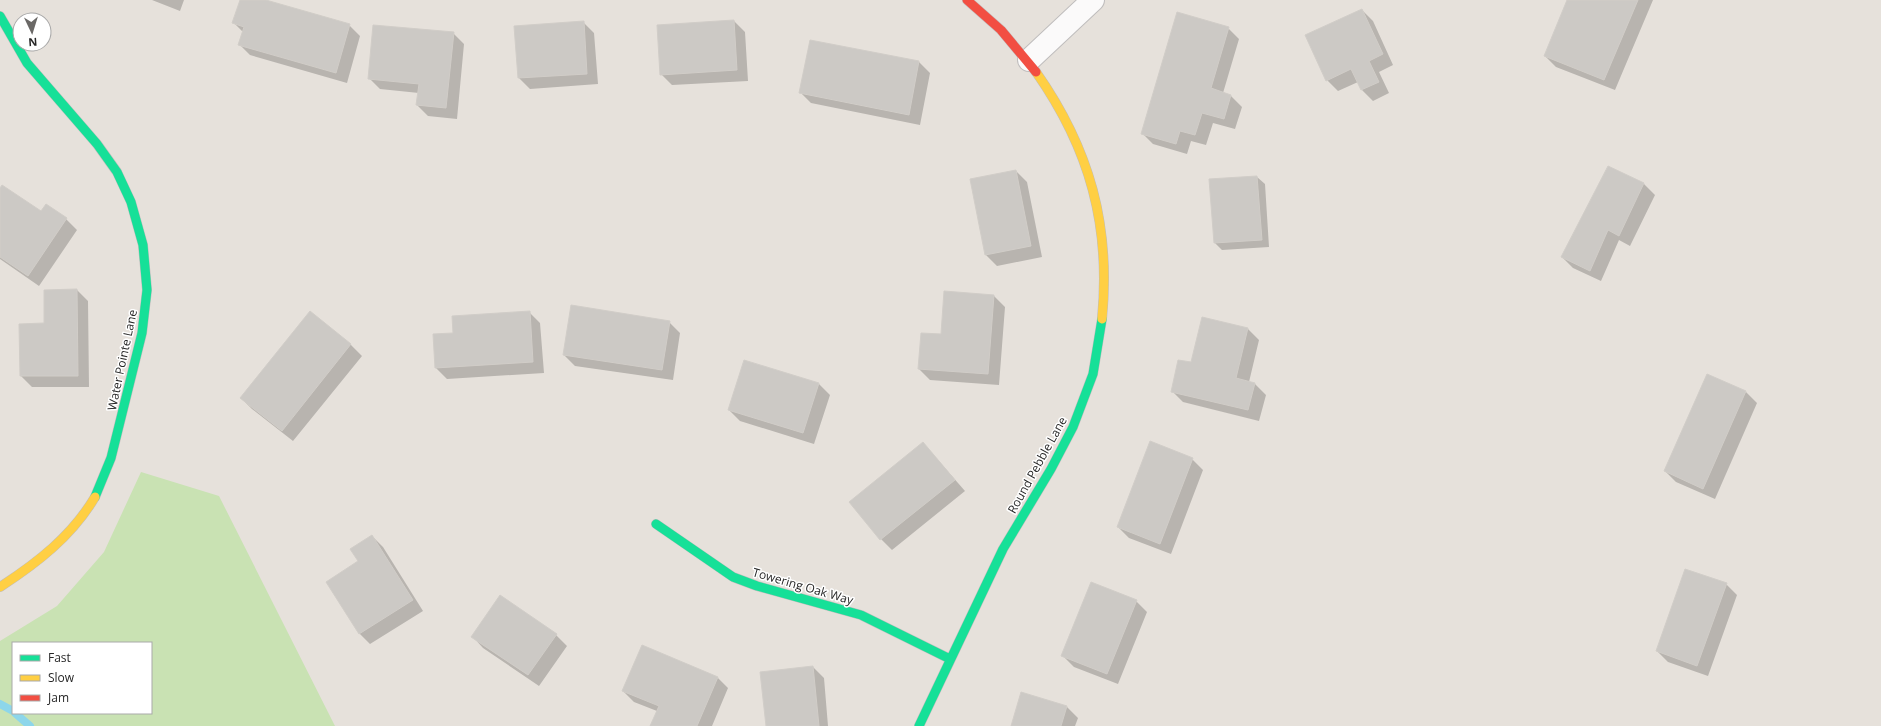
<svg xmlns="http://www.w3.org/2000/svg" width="1881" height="726" font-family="'Open Sans',sans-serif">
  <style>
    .green { fill: #c9e2b3; fill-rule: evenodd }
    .shadow { fill: #0003 }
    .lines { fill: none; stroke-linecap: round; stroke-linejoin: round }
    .stream { stroke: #8dd6ea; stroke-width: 8 }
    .building { fill: #ccc9c5; stroke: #d1cdc8 }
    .street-casing { stroke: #bfbdbd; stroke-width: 24 }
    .fast-casing { stroke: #bfbdbd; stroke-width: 10 }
    .slow-casing { stroke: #bfbdbd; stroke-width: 10 }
    .jam-casing { stroke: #bfbdbd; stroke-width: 10 }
    .street { stroke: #fbfafa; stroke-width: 22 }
    .fast { stroke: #16e098; stroke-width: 9 }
    .slow { stroke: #ffcf43; stroke-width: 9 }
    .jam { stroke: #f24e42; stroke-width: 9 }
    .labels { text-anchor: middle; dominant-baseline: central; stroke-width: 3; stroke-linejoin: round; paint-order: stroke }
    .street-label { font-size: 12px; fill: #272727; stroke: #fff }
  </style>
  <rect width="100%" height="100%" fill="#e6e1db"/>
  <path class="green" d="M 141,472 L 219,496 L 335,726 L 0,726 L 0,641 L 57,606 L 104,552 ZM 13,643 L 151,643 L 151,713 L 13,713 Z"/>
  <path class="shadow" d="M 152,0 L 184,0 L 180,11 Z
    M 241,0 L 262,0 L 349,25 L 360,36 L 347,83 L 250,55 L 239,44 L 243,32 L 234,23 Z
    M 1568,0 L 1653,0 L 1615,90 L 1556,67 L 1545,56 Z
    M 1362,10 L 1373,21 L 1393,65 L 1379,72 L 1389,93 L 1373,101 L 1362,90 L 1358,82 L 1338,91 L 1327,80 Z
    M 734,21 L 745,32 L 748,81 L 672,85 L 661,74 L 658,26 Z
    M 583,22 L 594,33 L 598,84 L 530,89 L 519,78 L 515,27 Z
    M 1228,28 L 1239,39 L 1223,93 L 1231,96 L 1242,107 L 1235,129 L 1213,123 L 1206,145 L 1191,141 L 1187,154 L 1153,144 L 1142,133 Z
    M 453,33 L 464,44 L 457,119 L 428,116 L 417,105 L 419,93 L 380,89 L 369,78 Z
    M 810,41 L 919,62 L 930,73 L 920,125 L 811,103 L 800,92 Z
    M 1609,167 L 1644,184 L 1655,195 L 1630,246 L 1619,240 L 1601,281 L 1573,268 L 1562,257 Z
    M 1016,171 L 1027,182 L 1042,257 L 997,266 L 986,255 L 971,180 Z
    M 1257,177 L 1265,184 L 1269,247 L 1222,250 L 1215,243 Z
    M 0,190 L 42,213 L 46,206 L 66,219 L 77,230 L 39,286 L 0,259 Z
    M 77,290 L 88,301 L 89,387 L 32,387 L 21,376 L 45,324 Z
    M 994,296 L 1005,307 L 999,385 L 930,380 L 919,369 L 942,335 Z
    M 310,312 L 351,345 L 362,356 L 293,441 L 252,409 L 241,398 Z
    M 529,312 L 540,323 L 544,373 L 447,379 L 436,368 L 454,334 Z
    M 1203,318 L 1248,329 L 1259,340 L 1249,382 L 1255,384 L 1266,395 L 1259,421 L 1183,402 L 1172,391 L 1192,364 Z
    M 669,322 L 680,333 L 673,380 L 575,366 L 564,355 Z
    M 819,384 L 830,395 L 814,444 L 740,421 L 729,410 Z
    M 1746,392 L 1757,403 L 1715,499 L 1676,482 L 1665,471 Z
    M 923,443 L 965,491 L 892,550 L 881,539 Z
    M 1192,459 L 1203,470 L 1171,554 L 1129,538 L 1118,527 Z
    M 372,536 L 383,547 L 423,611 L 370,644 L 359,633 L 360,562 Z
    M 1726,584 L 1737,595 L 1708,676 L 1668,662 L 1657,651 Z
    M 1136,601 L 1147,612 L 1118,684 L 1074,667 L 1063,656 Z
    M 556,635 L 567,646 L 539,686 L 483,648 L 473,637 Z
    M 813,667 L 824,678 L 828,726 L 767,726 Z
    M 717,677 L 728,688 L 712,726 L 651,726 L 657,711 L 634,702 L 623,691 Z
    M 1067,707 L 1078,718 L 1075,726 L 1012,726 Z"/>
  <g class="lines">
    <path class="stream" d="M 0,704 L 13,711
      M 15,713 L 30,726"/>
  </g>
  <path class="building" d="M 240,0 L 266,0 L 350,24 L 336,73 L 238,45 L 244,27 L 232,23 Z
    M 1567,0 L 1638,0 L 1604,80 L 1544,56 Z
    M 1362,9 L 1383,54 L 1369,61 L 1379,82 L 1361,90 L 1351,69 L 1326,81 L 1305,35 Z
    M 1177,12 L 1229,27 L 1211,88 L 1231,95 L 1224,119 L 1202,113 L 1195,135 L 1180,131 L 1176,144 L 1141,134 Z
    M 734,20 L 737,70 L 660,75 L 657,25 Z
    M 584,21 L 587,74 L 518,78 L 514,26 Z
    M 373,25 L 454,32 L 446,108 L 416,105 L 419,84 L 368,79 Z
    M 810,40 L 919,61 L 909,115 L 799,93 Z
    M 1608,166 L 1644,183 L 1619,236 L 1608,230 L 1590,271 L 1561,257 Z
    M 1016,170 L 1031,246 L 985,255 L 970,179 Z
    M 1257,176 L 1262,240 L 1214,243 L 1209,179 Z
    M 2,185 L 41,211 L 46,204 L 67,218 L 28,276 L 0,257 L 0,188 Z
    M 77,289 L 78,376 L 20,376 L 19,324 L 44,323 L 44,290 Z
    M 944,291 L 994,295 L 988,374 L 918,369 L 921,333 L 941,334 Z
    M 571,305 L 670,321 L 662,370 L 563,355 Z
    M 310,311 L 351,344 L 282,431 L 240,398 Z
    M 530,311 L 533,362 L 435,368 L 433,334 L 453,333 L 452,316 Z
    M 1202,317 L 1248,328 L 1236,378 L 1255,383 L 1248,410 L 1171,392 L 1178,360 L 1191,362 Z
    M 744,360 L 819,383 L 803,433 L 728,410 Z
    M 1707,374 L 1746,391 L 1703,489 L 1664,471 Z
    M 1150,441 L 1193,458 L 1160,544 L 1117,527 Z
    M 923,442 L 955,480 L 880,540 L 849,502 Z
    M 372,535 L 413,600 L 359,634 L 326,582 L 358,561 L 350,549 Z
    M 1685,569 L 1727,583 L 1697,666 L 1656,651 Z
    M 1091,582 L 1137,600 L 1107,674 L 1061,656 Z
    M 500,595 L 557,634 L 528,675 L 471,637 Z
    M 642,645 L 718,677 L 697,726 L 650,726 L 659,706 L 622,691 Z
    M 813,666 L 819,726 L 766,726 L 760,672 Z
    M 1021,692 L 1067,706 L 1061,726 L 1011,726 Z"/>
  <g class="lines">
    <defs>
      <path id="street" d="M 1029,60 L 1093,0"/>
      <path id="fast" d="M 0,16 L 27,63 L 97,144 L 117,172 L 131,202 L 143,245 L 147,290 L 142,333 L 111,458 L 95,497
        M 656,524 L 733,577 L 757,586 L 861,615 L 950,659
        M 919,726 L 1003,549 L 1051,469 L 1073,427 L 1093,374 L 1102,319"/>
      <path id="slow" d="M 1036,72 C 1090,149 1111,226 1102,319
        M 0,587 C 37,563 72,536 95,497"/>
      <path id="jam" d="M 967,0 L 1001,30 L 1036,72"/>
    </defs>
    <use href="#street" class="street-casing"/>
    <use href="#fast" class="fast-casing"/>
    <use href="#slow" class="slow-casing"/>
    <use href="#jam" class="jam-casing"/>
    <use href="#street" class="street"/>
    <use href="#fast" class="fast"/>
    <use href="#slow" class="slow"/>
    <use href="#jam" class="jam"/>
  </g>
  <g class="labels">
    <g class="street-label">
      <text transform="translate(122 360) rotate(-78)">Water Pointe Lane</text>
      <text transform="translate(1037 465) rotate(-61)">Round Pebble Lane</text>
      <text transform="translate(803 586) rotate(16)">Towering Oak Way</text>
    </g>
  </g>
  <rect x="12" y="642" width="140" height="72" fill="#ffffff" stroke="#a9a9a9"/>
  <rect x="20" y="655" width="20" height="6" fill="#16e098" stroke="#a9a9a9"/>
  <text x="48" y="662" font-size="12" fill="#272727">Fast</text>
  <rect x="20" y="675" width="20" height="6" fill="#ffcf43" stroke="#a9a9a9"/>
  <text x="48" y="682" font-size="12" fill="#272727">Slow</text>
  <rect x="20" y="695" width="20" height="6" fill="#f24e42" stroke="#a9a9a9"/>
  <text x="48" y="702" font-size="12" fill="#272727">Jam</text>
  <g transform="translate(32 32) rotate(176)"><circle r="19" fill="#ffffff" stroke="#a9a9a9"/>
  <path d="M0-3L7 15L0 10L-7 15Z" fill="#6a6866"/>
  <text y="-6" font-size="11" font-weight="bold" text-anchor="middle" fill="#272727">N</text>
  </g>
</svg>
